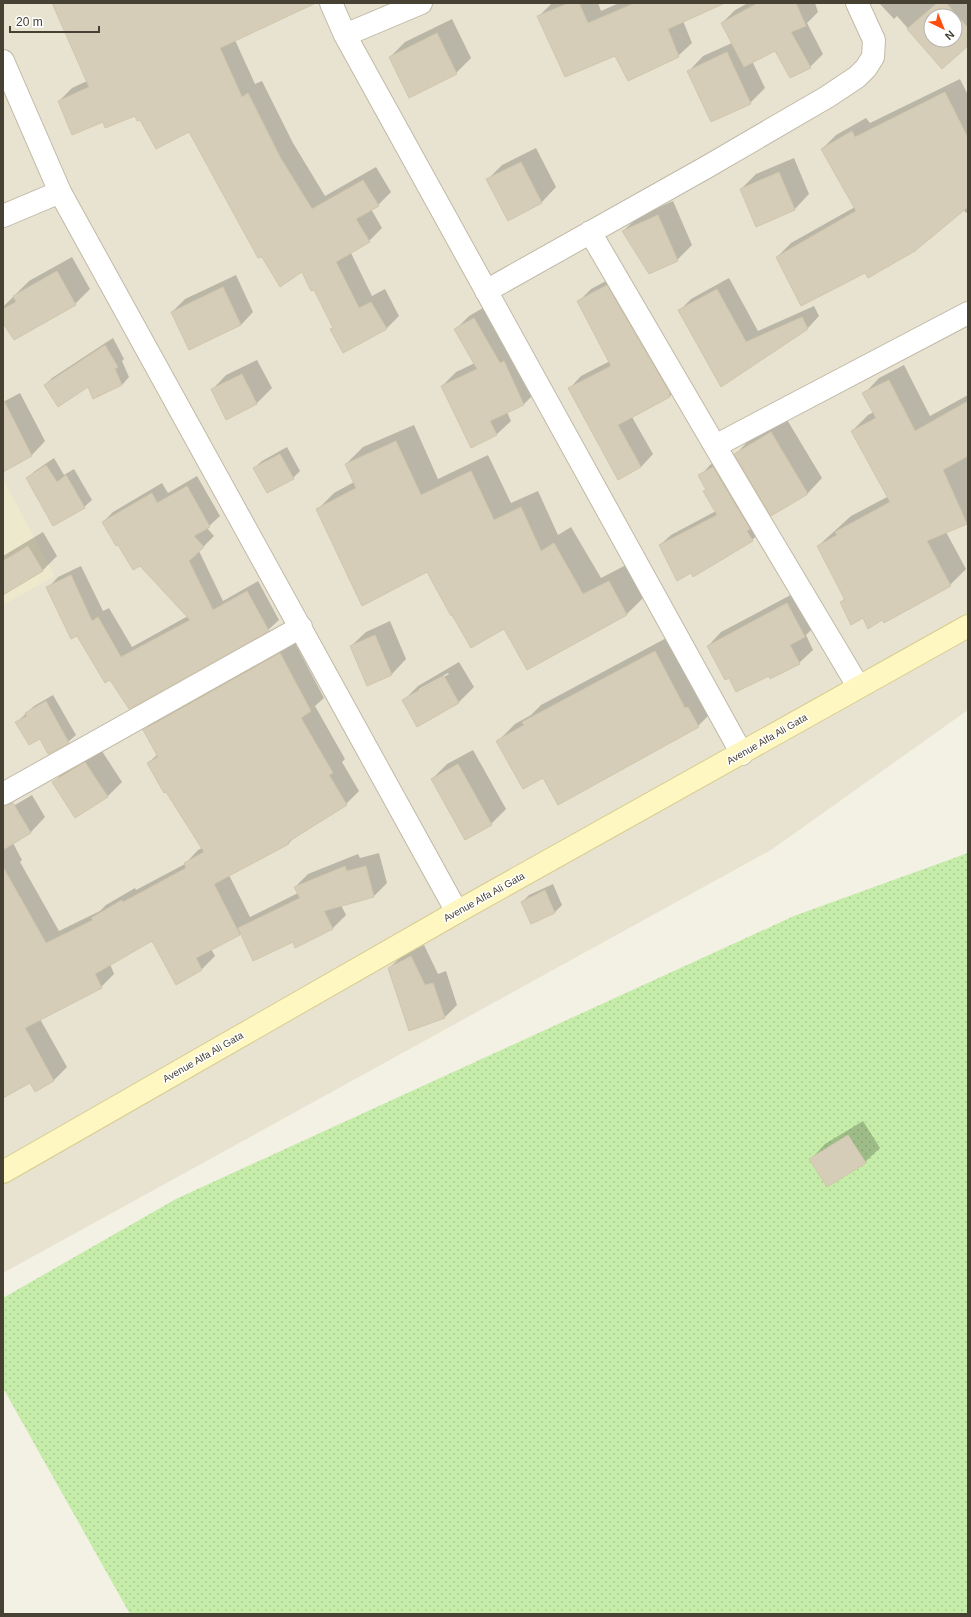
<svg xmlns="http://www.w3.org/2000/svg" width="971" height="1617" font-family="Arial,sans-serif">
  <style>
    .residential { fill: #e8e3d1; fill-rule: evenodd }
    .education { fill: #eee8cc }
    .park { fill: url(#park-dots) }
    .shadow { fill: #0003; fill-rule: evenodd }
    .building { fill: #d6cdb8; stroke: #d1c6ab; fill-rule: evenodd }
    .lines { fill: none; stroke-linecap: round; stroke-linejoin: round }
    .street-casing { stroke: #c0b9a6; stroke-width: 24 }
    .secondary-casing { stroke: #d7cc8f; stroke-width: 24 }
    .street { stroke: #fff; stroke-width: 22 }
    .secondary { stroke: #fff7c2; stroke-width: 22 }
    .labels { text-anchor: middle; dominant-baseline: central; stroke-width: 3; stroke-linejoin: round; paint-order: stroke }
    .street-label { font-size: 10px; fill: #464133; stroke: #fff }
  </style>
  <defs>
    <pattern id="park-dots" width="8" height="8" patternUnits="userSpaceOnUse"><rect width="8" height="8" fill="#c6eca9"/><path d="M2 2h.1M6 6h.1" fill="none" stroke="#abcc92" stroke-width="1.8" stroke-linecap="round"/></pattern>
  </defs>
  <rect width="100%" height="100%" fill="#f3f0e4"/>
  <path class="residential" d="M 3,3 L 968,3 L 968,710 L 771,850 L 3,1273 ZM 931,16 L 955,16 L 955,40 L 931,40 Z"/>
  <path class="education" d="M 3,479 L 55,576 L 3,605 Z"/>
  <path class="park" d="M 968,853 L 968,1614 L 130,1614 L 3,1388 L 3,1298 L 176,1199 L 794,916 Z"/>
  <path class="shadow" d="M 53,3 L 310,3 L 235,40 L 255,84 L 262,81 L 293,143 L 325,196 L 376,167 L 391,192 L 378,205 L 371,209 L 382,228 L 369,241 L 351,253 L 372,296 L 385,289 L 399,316 L 386,329 L 331,329 L 333,327 L 314,289 L 303,271 L 189,131 L 140,118 L 135,114 L 103,120 L 59,101 L 72,88 L 87,81 Z
    M 552,3 L 598,3 L 601,11 L 619,3 L 712,3 L 683,21 L 692,43 L 678,56 L 616,55 L 539,16 Z
    M 748,3 L 815,3 L 818,12 L 807,23 L 823,54 L 810,67 L 775,50 L 752,61 L 765,88 L 750,103 L 689,71 L 703,56 L 732,43 L 722,23 L 735,10 Z
    M 879,3 L 968,3 L 968,45 L 942,67 L 897,16 L 894,19 ZM 931,16 L 955,16 L 955,40 L 931,40 Z
    M 452,19 L 471,58 L 456,73 L 390,57 L 405,42 Z
    M 960,79 L 968,95 L 968,211 L 966,213 L 963,209 L 866,272 L 777,257 L 791,243 L 855,207 L 822,149 L 836,135 L 866,118 L 870,123 Z
    M 536,148 L 556,187 L 542,202 L 508,219 L 487,180 L 502,165 Z
    M 794,158 L 809,194 L 795,209 L 757,225 L 741,189 L 756,174 Z
    M 673,201 L 692,245 L 677,260 L 623,231 L 638,217 Z
    M 72,257 L 90,289 L 75,304 L 3,322 L 3,307 L 29,281 Z
    M 619,274 L 682,384 L 670,396 L 632,417 L 653,454 L 641,467 L 569,389 L 581,376 L 610,361 L 579,301 L 591,289 Z
    M 236,275 L 253,312 L 241,325 L 172,312 L 185,299 Z
    M 729,278 L 758,331 L 814,306 L 819,316 L 808,328 L 722,385 L 679,311 L 691,299 Z
    M 488,305 L 538,390 L 524,404 L 507,412 L 511,421 L 497,434 L 442,386 L 456,372 L 475,363 L 455,330 L 469,316 Z
    M 113,338 L 124,359 L 122,361 L 129,377 L 122,385 L 94,398 L 88,385 L 45,385 L 52,378 Z
    M 257,360 L 272,388 L 257,403 L 226,419 L 212,390 L 226,375 Z
    M 904,365 L 930,416 L 968,395 L 968,523 L 946,532 L 966,569 L 950,585 L 883,619 L 863,617 L 841,602 L 845,598 L 818,546 L 851,516 L 889,496 L 852,431 L 868,415 L 874,412 L 864,394 L 879,378 Z
    M 20,393 L 45,441 L 32,455 L 7,469 L 3,462 L 3,402 Z
    M 786,418 L 822,478 L 808,493 L 772,515 L 736,454 L 750,439 Z
    M 414,425 L 438,479 L 488,455 L 511,503 L 538,491 L 558,535 L 571,527 L 601,578 L 626,565 L 644,597 L 627,614 L 527,669 L 505,628 L 428,571 L 317,510 L 334,493 L 354,482 L 346,464 L 363,447 Z
    M 287,447 L 300,471 L 293,478 L 254,468 L 262,461 Z
    M 724,457 L 763,530 L 752,540 L 692,572 L 660,545 L 671,535 L 716,511 L 704,491 L 707,489 L 700,476 L 710,465 Z
    M 54,458 L 64,475 L 74,469 L 92,500 L 84,507 L 27,478 L 35,471 Z
    M 197,476 L 220,516 L 207,528 L 214,536 L 199,551 L 223,601 L 258,581 L 279,620 L 268,630 L 129,708 L 48,588 L 58,577 L 81,566 L 103,611 L 109,608 L 132,647 L 188,616 L 119,544 L 103,522 L 113,512 L 162,483 L 168,493 Z
    M 43,532 L 57,556 L 42,571 L 3,593 L 3,556 Z
    M 800,590 L 818,623 L 806,635 L 813,650 L 799,663 L 769,675 L 729,677 L 708,646 L 721,632 Z
    M 390,621 L 406,659 L 392,674 L 368,685 L 351,646 L 366,632 Z
    M 672,635 L 715,709 L 698,726 L 544,776 L 498,741 L 515,724 L 531,715 L 541,705 Z
    M 294,641 L 324,698 L 315,706 L 345,759 L 342,762 L 359,791 L 346,804 L 298,834 L 289,843 L 229,875 L 250,917 L 298,893 L 295,887 L 308,874 L 358,854 L 360,858 L 379,853 L 387,883 L 374,896 L 341,905 L 346,915 L 333,928 L 296,946 L 293,941 L 241,933 L 211,949 L 215,956 L 202,969 L 177,983 L 153,939 L 110,964 L 114,974 L 101,987 L 40,1019 L 67,1067 L 54,1080 L 35,1091 L 3,1034 L 3,812 L 32,795 L 45,817 L 31,832 L 13,843 L 22,860 L 20,862 L 59,931 L 100,911 L 106,905 L 135,888 L 136,890 L 185,864 L 198,850 L 202,848 L 148,763 L 158,754 L 144,730 L 157,717 Z
    M 459,662 L 474,687 L 459,702 L 417,726 L 403,701 L 418,686 ZM 448,673 L 449,674 L 419,692 L 419,689 Z
    M 53,695 L 76,735 L 68,742 L 40,738 L 17,722 L 34,706 Z
    M 100,748 L 122,782 L 107,797 L 54,782 L 68,767 Z
    M 473,750 L 506,809 L 491,824 L 432,779 L 447,764 Z
    M 553,884 L 562,905 L 555,912 L 522,902 L 529,895 Z
    M 424,945 L 438,974 L 446,971 L 457,1005 L 444,1018 L 389,968 L 402,956 Z
    M 863,1121 L 880,1148 L 865,1162 L 811,1159 L 825,1144 Z"/>
  <path class="building" d="M 52,3 L 316,3 L 220,48 L 242,97 L 248,93 L 280,157 L 312,209 L 363,180 L 379,206 L 356,219 L 370,242 L 336,262 L 359,308 L 371,302 L 387,329 L 343,353 L 330,329 L 333,328 L 314,290 L 311,291 L 302,272 L 280,287 L 262,257 L 258,258 L 189,132 L 156,149 L 140,120 L 137,121 L 135,116 L 105,128 L 103,122 L 72,135 L 58,101 L 89,87 Z
    M 569,3 L 579,3 L 588,23 L 635,3 L 725,3 L 668,29 L 679,57 L 628,81 L 615,56 L 565,77 L 537,16 Z
    M 758,3 L 796,3 L 806,26 L 791,32 L 811,68 L 790,78 L 775,51 L 744,67 L 721,23 Z
    M 937,3 L 946,3 L 968,28 L 968,46 L 942,69 L 907,29 ZM 931,16 L 955,16 L 955,40 L 931,40 Z
    M 437,33 L 457,74 L 409,98 L 389,57 Z
    M 727,52 L 751,104 L 711,122 L 687,71 Z
    M 945,92 L 968,138 L 968,207 L 915,251 L 868,278 L 865,273 L 801,306 L 776,257 L 856,211 L 821,149 L 852,131 L 855,137 Z
    M 521,162 L 542,203 L 508,221 L 486,179 Z
    M 779,172 L 795,210 L 756,227 L 740,189 Z
    M 658,215 L 678,261 L 649,274 L 622,231 Z
    M 57,271 L 76,305 L 14,340 L 3,323 L 3,309 L 16,302 L 13,296 Z
    M 607,285 L 670,393 L 669,394 L 670,397 L 618,425 L 641,467 L 618,480 L 568,388 L 611,366 L 577,301 Z
    M 223,287 L 241,325 L 189,350 L 171,312 Z
    M 717,289 L 746,342 L 802,317 L 808,329 L 721,387 L 678,310 Z
    M 474,318 L 500,363 L 504,361 L 524,405 L 490,421 L 497,435 L 471,448 L 441,386 L 477,369 L 454,329 Z
    M 105,345 L 118,367 L 115,369 L 122,385 L 93,399 L 88,387 L 58,407 L 44,385 Z
    M 242,374 L 257,404 L 226,420 L 211,389 Z
    M 889,380 L 915,431 L 968,401 L 968,456 L 943,470 L 967,524 L 927,541 L 951,586 L 884,623 L 882,620 L 868,629 L 863,618 L 851,625 L 840,602 L 845,600 L 817,546 L 837,535 L 835,532 L 890,502 L 851,431 L 876,418 L 862,393 Z
    M 3,399 L 32,456 L 3,472 Z
    M 771,432 L 808,494 L 771,516 L 734,454 Z
    M 396,441 L 421,495 L 471,471 L 494,520 L 521,507 L 541,551 L 554,543 L 583,594 L 609,581 L 627,615 L 527,670 L 504,629 L 471,648 L 452,615 L 451,616 L 427,572 L 362,606 L 316,509 L 356,488 L 345,464 Z
    M 280,454 L 294,479 L 267,493 L 253,468 Z
    M 46,465 L 57,482 L 66,475 L 85,508 L 53,526 L 26,478 Z
    M 713,467 L 750,529 L 747,531 L 753,541 L 693,577 L 691,573 L 677,581 L 659,545 L 717,515 L 703,491 L 706,490 L 698,475 Z
    M 187,486 L 210,527 L 194,536 L 204,547 L 189,561 L 213,610 L 247,591 L 269,631 L 129,709 L 110,680 L 105,683 L 77,636 L 71,639 L 46,587 L 71,575 L 92,621 L 98,617 L 121,657 L 190,620 L 140,566 L 133,570 L 118,545 L 116,546 L 102,522 L 152,493 L 157,503 Z
    M 28,546 L 43,571 L 3,595 L 3,561 Z
    M 787,603 L 805,637 L 790,645 L 800,664 L 770,679 L 769,676 L 736,692 L 729,678 L 725,680 L 707,646 Z
    M 375,635 L 392,675 L 367,686 L 350,646 Z
    M 655,651 L 685,708 L 688,707 L 699,727 L 558,805 L 543,778 L 523,789 L 496,741 L 524,725 L 522,722 Z
    M 280,653 L 311,711 L 301,718 L 333,773 L 329,775 L 347,805 L 288,842 L 289,844 L 214,884 L 240,935 L 196,958 L 202,970 L 176,985 L 152,941 L 95,974 L 102,988 L 25,1028 L 54,1081 L 35,1092 L 30,1083 L 3,1098 L 3,867 L 46,943 L 93,920 L 91,918 L 122,900 L 123,902 L 186,868 L 184,863 L 204,852 L 166,792 L 164,793 L 147,763 L 158,757 L 143,730 Z
    M 444,676 L 459,703 L 417,727 L 402,700 Z
    M 46,701 L 69,743 L 48,754 L 40,739 L 29,745 L 15,722 L 27,716 L 25,713 Z
    M 85,762 L 108,797 L 75,818 L 52,782 Z
    M 458,764 L 492,825 L 465,840 L 431,779 Z
    M 13,803 L 31,833 L 3,850 L 3,806 Z
    M 345,866 L 347,871 L 366,866 L 374,897 L 324,911 L 333,929 L 295,948 L 293,942 L 253,961 L 238,928 L 300,898 L 294,887 Z
    M 545,890 L 555,913 L 531,924 L 521,902 Z
    M 411,956 L 425,985 L 433,983 L 445,1018 L 409,1031 L 388,968 Z
    M 848,1135 L 866,1163 L 827,1187 L 809,1159 Z"/>
  <g class="lines">
    <defs>
      <path id="street" d="M 331,3 L 345,35 L 742,754
        M 345,35 L 421,3
        M 3,61 L 60,192 L 457,912
        M 3,216 L 60,192
        M 590,232 L 715,446 L 858,686
        M 486,291 L 705,168 L 827,97 L 857,77 L 866,68 L 873,57 L 874,40 L 857,3
        M 715,446 L 968,313
        M 3,794 L 301,627"/>
      <path id="secondary" d="M 3,1172 L 457,912 L 968,626"/>
    </defs>
    <use href="#street" class="street-casing"/>
    <use href="#secondary" class="secondary-casing"/>
    <use href="#street" class="street"/>
    <use href="#secondary" class="secondary"/>
  </g>
  <g class="labels">
    <g class="street-label">
      <text transform="translate(767 739) rotate(-30)">Avenue Alfa Ali Gata</text>
      <text transform="translate(484 897) rotate(-29)">Avenue Alfa Ali Gata</text>
      <text transform="translate(203 1057) rotate(-30)">Avenue Alfa Ali Gata</text>
    </g>
  </g>
  <rect width="971" height="1617" fill="none" stroke="#464133" stroke-width="8"/>
  <g transform="translate(943 28) rotate(137)"><circle r="19" fill="#ffffff" stroke="#b5b3ad"/>
  <path d="M0-3L7 15L0 10L-7 15Z" fill="#ff4d0f"/>
  <text y="-6" font-size="11" font-weight="bold" text-anchor="middle" fill="#464133">N</text>
  </g>
  <path d="M10 26v6h89v-6" fill="none" stroke="#464133" stroke-width="2"/>
  <text x="16" y="26" font-size="12" fill="#464133" stroke="#ffffff" stroke-width="3" paint-order="stroke">20 m</text>
</svg>
